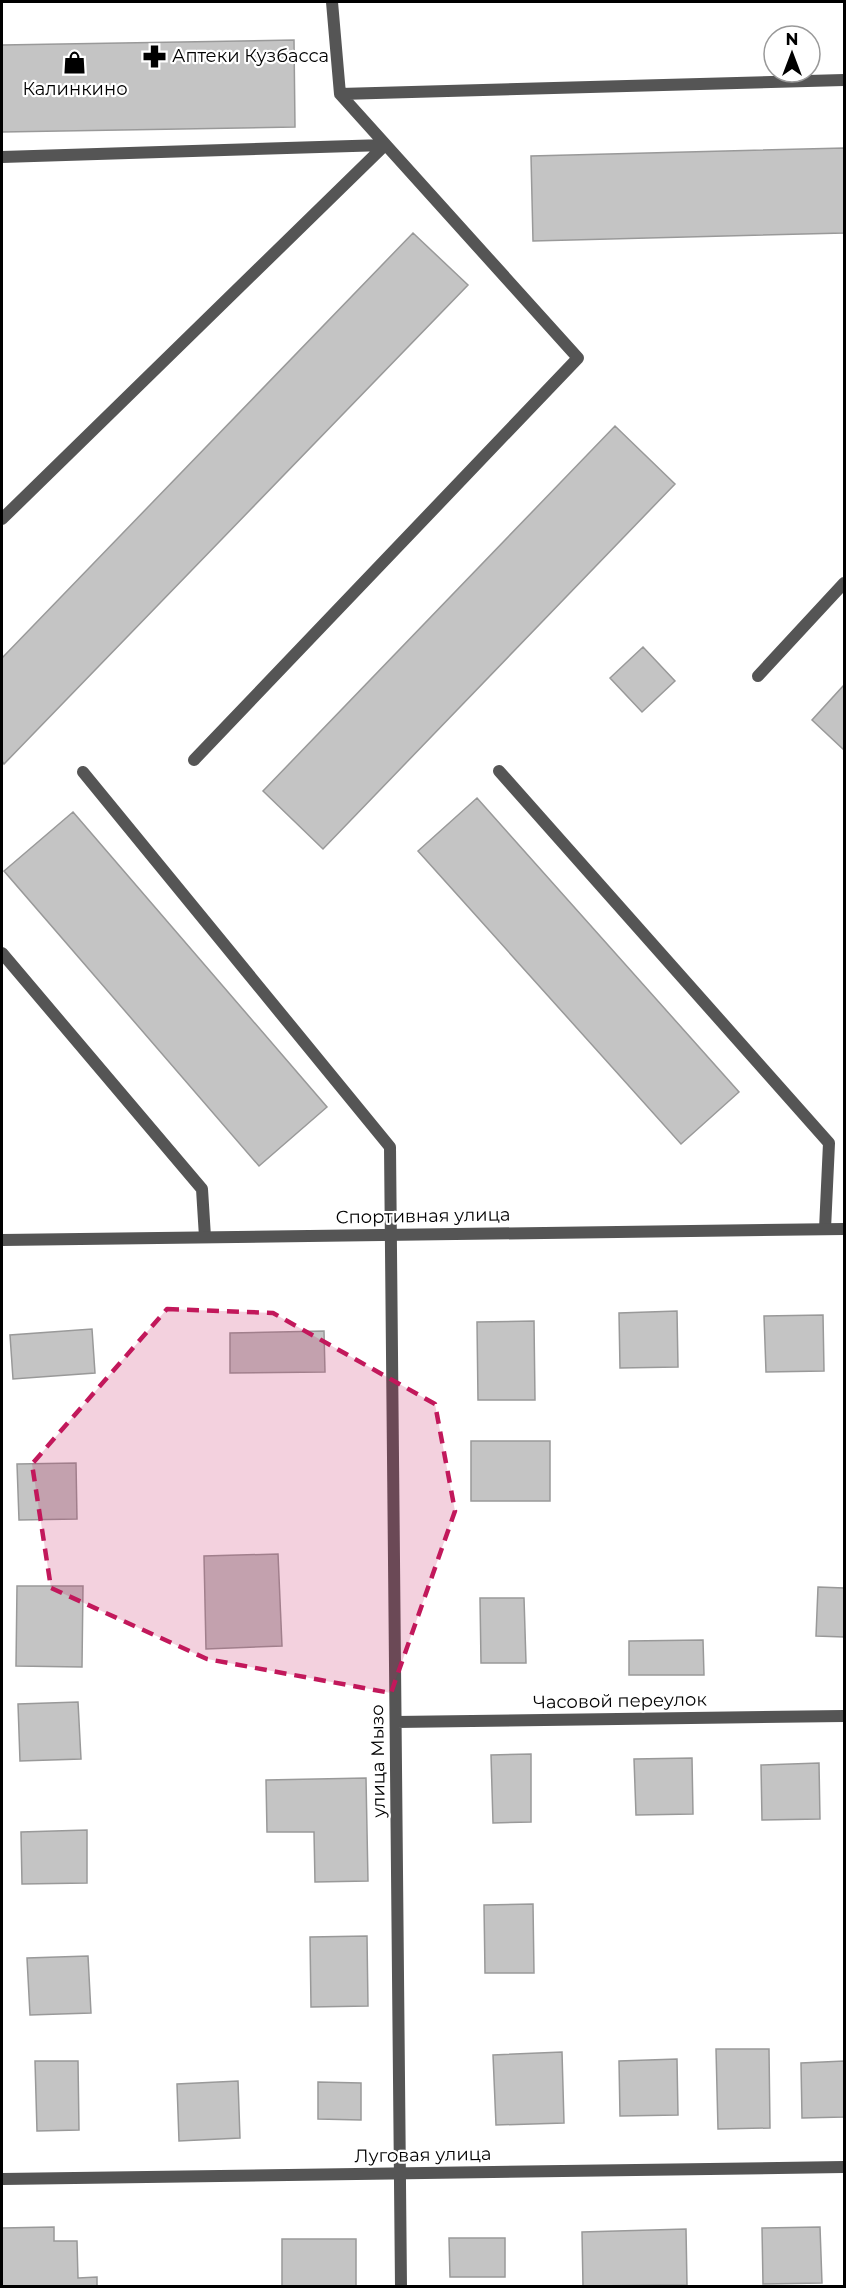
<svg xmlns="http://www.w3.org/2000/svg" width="846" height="2288" font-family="Montserrat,sans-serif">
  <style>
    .building { fill: #c4c4c4; stroke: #999; stroke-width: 1.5 }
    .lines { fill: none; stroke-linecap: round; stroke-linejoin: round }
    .service { stroke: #555; stroke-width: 12 }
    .minor { stroke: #555; stroke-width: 12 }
    .marked { fill: #c2185b; fill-opacity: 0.2; stroke: #c2185b; stroke-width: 4.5; stroke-dasharray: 12 8; stroke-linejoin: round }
    .labels { text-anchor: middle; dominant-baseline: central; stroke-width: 4.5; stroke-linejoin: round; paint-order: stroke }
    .poi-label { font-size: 18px; fill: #000; stroke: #fff; text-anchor: start }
    .street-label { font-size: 18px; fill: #000; stroke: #fff }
  </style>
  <rect width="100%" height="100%" fill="#fff"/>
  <path class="building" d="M 294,40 L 295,127 L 2,132 L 2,45 Z
    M 844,148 L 844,233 L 533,241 L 531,156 Z
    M 413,233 L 468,285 L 4,764 L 2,761 L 2,658 Z
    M 615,426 L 675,484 L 323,849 L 263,791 Z
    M 643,647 L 675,681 L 642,712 L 610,678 Z
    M 844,685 L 844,750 L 812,720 Z
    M 477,798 L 739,1092 L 681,1144 L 418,851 Z
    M 73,812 L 327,1107 L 259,1166 L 4,871 Z
    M 677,1311 L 678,1367 L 620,1368 L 619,1313 Z
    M 823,1315 L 824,1371 L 766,1372 L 764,1316 Z
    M 534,1321 L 535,1400 L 478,1400 L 477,1322 Z
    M 92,1329 L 95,1373 L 13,1379 L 10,1335 Z
    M 324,1331 L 325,1372 L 230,1373 L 230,1333 Z
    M 471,1441 L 550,1441 L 550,1501 L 471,1501 Z
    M 76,1463 L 77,1519 L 19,1520 L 17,1464 Z
    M 278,1554 L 282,1646 L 206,1649 L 204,1556 Z
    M 17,1586 L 83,1586 L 82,1667 L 16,1666 Z
    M 818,1587 L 844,1588 L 844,1637 L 816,1636 Z
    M 480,1598 L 524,1598 L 526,1663 L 481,1663 Z
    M 703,1640 L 704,1675 L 629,1675 L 629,1641 Z
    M 78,1702 L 81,1759 L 20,1761 L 18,1704 Z
    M 531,1754 L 531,1822 L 493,1823 L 491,1755 Z
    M 692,1758 L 693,1814 L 636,1815 L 634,1759 Z
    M 819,1763 L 820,1819 L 762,1820 L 761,1765 Z
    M 366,1778 L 368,1881 L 315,1882 L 314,1832 L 267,1832 L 266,1780 Z
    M 87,1830 L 87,1883 L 22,1884 L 21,1832 Z
    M 533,1904 L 534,1973 L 485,1973 L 484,1905 Z
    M 367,1936 L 368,2006 L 311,2007 L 310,1937 Z
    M 88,1956 L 91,2013 L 30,2015 L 27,1958 Z
    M 716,2049 L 769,2049 L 770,2128 L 718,2129 Z
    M 562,2052 L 564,2123 L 496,2125 L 493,2055 Z
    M 677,2059 L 678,2115 L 620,2116 L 619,2061 Z
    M 35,2061 L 78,2061 L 79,2130 L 37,2131 Z
    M 844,2061 L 844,2117 L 802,2118 L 801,2063 Z
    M 238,2081 L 240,2138 L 179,2141 L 177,2084 Z
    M 318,2082 L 361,2083 L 361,2120 L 318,2119 Z
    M 54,2227 L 54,2241 L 77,2241 L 78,2278 L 97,2277 L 97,2286 L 2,2286 L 2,2228 Z
    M 820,2227 L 822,2283 L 763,2284 L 762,2228 Z
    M 686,2229 L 687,2285 L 583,2286 L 582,2232 Z
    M 449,2238 L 505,2238 L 505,2277 L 450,2277 Z
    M 282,2239 L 356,2239 L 356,2286 L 282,2286 Z"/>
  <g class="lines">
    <path class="service" d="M 340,94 L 844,80
      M 2,157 L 385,145
      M 2,519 L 385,145
      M 758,676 L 844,583
      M 194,760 L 578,358 L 340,94 L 332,2
      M 499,771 L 829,1143 L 825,1229
      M 83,772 L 390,1147 L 401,2286
      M 2,953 L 202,1189 L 205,1237
      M 396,1722 L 844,1716"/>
    <path class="minor" d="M 2,1240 L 844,1229
      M 2,2179 L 844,2167"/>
  </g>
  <path class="marked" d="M 167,1309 L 273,1313 L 435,1404 L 455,1511 L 391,1693 L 207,1659 L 51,1588 L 32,1464 Z"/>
  <defs>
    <symbol id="pharmacy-bare" viewBox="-9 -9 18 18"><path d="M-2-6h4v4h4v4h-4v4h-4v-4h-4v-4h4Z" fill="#000" stroke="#fff" stroke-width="2.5" paint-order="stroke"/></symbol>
    <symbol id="shop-bare" viewBox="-9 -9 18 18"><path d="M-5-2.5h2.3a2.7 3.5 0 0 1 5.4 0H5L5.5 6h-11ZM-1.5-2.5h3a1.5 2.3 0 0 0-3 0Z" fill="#000" stroke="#fff" stroke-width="2.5" paint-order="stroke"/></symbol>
  </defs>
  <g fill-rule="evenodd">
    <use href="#pharmacy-bare" x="138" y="40" width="33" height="33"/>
    <use href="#shop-bare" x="58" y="46" width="33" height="33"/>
  </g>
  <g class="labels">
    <g class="poi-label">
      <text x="172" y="56">Аптеки Кузбасса</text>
      <text x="75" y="89" text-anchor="middle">Калинкино</text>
    </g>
    <g class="street-label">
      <text transform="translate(423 1216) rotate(-1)">Спортивная улица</text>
      <text transform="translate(620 1701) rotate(-1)">Часовой переулок</text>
      <text transform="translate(378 1761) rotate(-91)">улица Мызо</text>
      <text transform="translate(423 2155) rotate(-1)">Луговая улица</text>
    </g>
  </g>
  <rect width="846" height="2288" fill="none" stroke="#000000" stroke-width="6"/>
  <g transform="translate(792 54)"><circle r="28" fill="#ffffff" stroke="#999999" stroke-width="1.5"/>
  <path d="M0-4.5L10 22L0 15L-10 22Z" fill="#000000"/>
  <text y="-9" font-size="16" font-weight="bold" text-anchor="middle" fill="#000000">N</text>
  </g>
</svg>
